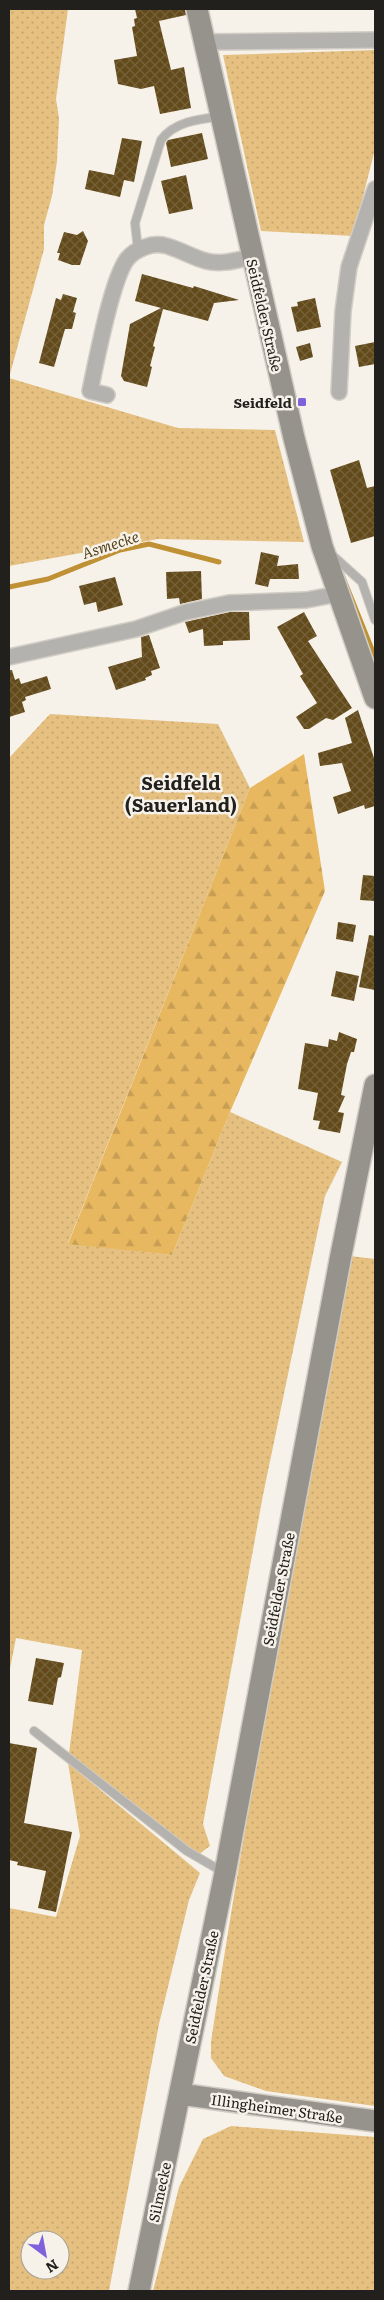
<svg xmlns="http://www.w3.org/2000/svg" width="384" height="2300" font-family="Literata,serif">
  <style>
    .grass { fill: url(#grass-dots); fill-rule: evenodd }
    .forest { fill: url(#forest-firs) }
    .lines { fill: none; stroke-linecap: round; stroke-linejoin: round }
    .stream { stroke: #bf9034; stroke-width: 5 }
    .building { fill: url(#building-cross-hatch) }
    .lane-casing { stroke: #d1ccc4; stroke-width: 10 }
    .street-casing { stroke: #d1ccc4; stroke-width: 18 }
    .secondary-casing { stroke: #d1ccc4; stroke-width: 24 }
    .lane { stroke: #b4b2ae; stroke-width: 8 }
    .street { stroke: #b4b2ae; stroke-width: 15 }
    .secondary { stroke: #96938d; stroke-width: 21 }
    .poi-dot { fill: #7f61dc; stroke: #f7f2e9; stroke-width: 2 }
    .labels { text-anchor: middle; dominant-baseline: central; stroke-width: 5; stroke-linejoin: round; paint-order: stroke }
    .street-label { font-size: 14px; fill: #22201d; stroke: #f7f2e9 }
    .poi-label { font-size: 14px; font-weight: bold; fill: #22201d; stroke: #f7f2e9; text-anchor: end }
    .water-label { font-size: 15px; font-style: italic; fill: #56421c; stroke: #f7f2e9 }
    .district-label { font-size: 19px; font-weight: bold; fill: #22201d; stroke: #f7f2e9 }
  </style>
  <defs>
    <pattern id="grass-dots" width="8" height="8" patternUnits="userSpaceOnUse" patternTransform="scale(1.25)"><rect width="8" height="8" fill="#e5c080"/><path d="M2 2h.1M6 6h.1" fill="none" stroke="#c4a56e" stroke-width="1.8" stroke-linecap="round"/></pattern>
    <pattern id="forest-firs" width="22" height="20" patternUnits="userSpaceOnUse" patternTransform="scale(1.25)"><rect width="22" height="20" fill="#e8b860"/><path d="M5 1l3.5 6h-7zM16 11l3.5 6h-7z" fill="#c79e53"/></pattern>
    <pattern id="building-cross-hatch" width="8" height="8" patternUnits="userSpaceOnUse" patternTransform="scale(1.25)"><rect width="8" height="8" fill="#634a1a"/><path d="M0 0l8 8M0 8l8-8" fill="none" stroke="#75613a"/></pattern>
  </defs>
  <rect width="100%" height="100%" fill="#f7f2e9"/>
  <path class="grass" d="M 9,9 L 68,9 L 56,99 L 59,118 L 57,161 L 52,196 L 44,225 L 44,249 L 9,378 L 178,428 L 275,430 L 304,542 L 158,539 L 9,566 Z
    M 375,50 L 375,149 L 353,236 L 261,231 L 223,55 Z
    M 50,714 L 218,724 L 250,788 L 68,1243 L 172,1255 L 230,1112 L 342,1162 L 325,1196 L 263,1495 L 203,1824 L 210,1846 L 198,1855 L 69,1754 L 82,1650 L 16,1638 L 9,1674 L 9,758 Z
    M 350,1256 L 375,1259 L 375,2106 L 266,2091 L 224,2076 L 211,2058 L 211,2042 C 250,1779 302,1518 350,1256 Z
    M 68,1763 L 200,1873 L 189,1900 L 159,2024 L 109,2291 L 9,2291 L 9,1908 L 56,1917 L 80,1836 ZM 30,2240 L 60,2240 L 60,2270 L 30,2270 Z
    M 231,2126 L 375,2137 L 375,2291 L 153,2291 L 179,2187 L 203,2139 Z"/>
  <path class="forest" d="M 304,754 L 325,891 L 230,1112 L 172,1255 L 68,1244 L 250,788 Z"/>
  <g class="lines">
    <path class="stream" d="M 342,575 L 375,657
      M 9,587 L 48,579 L 120,550 L 149,544 L 219,562"/>
  </g>
  <path class="building" d="M 135,9 L 185,9 L 186,15 L 159,21 L 171,70 L 184,67 L 191,108 L 160,114 L 154,86 L 141,89 L 118,84 L 114,60 L 137,56 L 132,27 L 135,26 L 134,19 L 137,18 Z
    M 202,133 L 208,159 L 171,167 L 166,143 L 168,140 Z
    M 122,138 L 142,141 L 134,182 L 124,180 L 120,197 L 85,189 L 89,170 L 114,175 Z
    M 186,175 L 193,209 L 169,214 L 161,181 Z
    M 83,231 L 88,241 L 80,265 L 72,265 L 58,260 L 60,253 L 57,253 L 64,232 L 77,235 Z
    M 142,274 L 193,288 L 194,286 L 239,300 L 214,303 L 208,321 L 163,309 L 153,346 L 155,347 L 150,366 L 152,367 L 147,387 L 124,381 L 121,376 L 130,324 L 161,308 L 135,301 Z
    M 63,294 L 77,298 L 73,312 L 76,313 L 72,329 L 65,329 L 54,367 L 39,363 L 56,298 L 61,300 Z
    M 315,298 L 321,327 L 297,332 L 291,307 L 298,306 L 297,302 Z
    M 375,342 L 375,364 L 359,367 L 355,346 Z
    M 310,343 L 313,357 L 300,361 L 296,347 Z
    M 359,460 L 367,488 L 375,486 L 375,536 L 351,543 L 330,470 Z
    M 261,552 L 279,556 L 277,566 L 298,564 L 299,579 L 270,579 L 268,587 L 255,584 Z
    M 201,571 L 202,599 L 180,604 L 179,598 L 167,599 L 166,572 Z
    M 115,577 L 123,605 L 98,612 L 96,602 L 84,605 L 79,586 Z
    M 230,612 L 249,612 L 250,640 L 223,641 L 223,645 L 204,646 L 203,629 L 189,633 L 185,622 Z
    M 304,612 L 317,636 L 308,641 L 352,708 L 333,720 L 326,718 L 309,729 L 304,729 L 296,717 L 317,703 L 300,676 L 303,674 L 277,627 Z
    M 149,635 L 160,668 L 151,671 L 152,675 L 145,678 L 146,680 L 116,690 L 108,667 L 142,657 L 141,637 Z
    M 9,670 L 12,670 L 15,680 L 19,678 L 21,684 L 47,676 L 51,689 L 25,697 L 26,700 L 22,702 L 25,712 L 9,717 Z
    M 358,710 L 375,761 L 375,806 L 365,809 L 364,805 L 338,814 L 333,797 L 351,791 L 342,763 L 320,766 L 318,753 L 352,743 L 345,718 Z
    M 363,875 L 375,876 L 375,901 L 360,900 Z
    M 338,922 L 356,925 L 353,942 L 336,939 Z
    M 369,935 L 375,936 L 375,990 L 359,987 Z
    M 336,971 L 359,976 L 354,1001 L 331,996 Z
    M 339,1032 L 357,1039 L 354,1052 L 351,1052 L 347,1064 L 341,1095 L 345,1096 L 338,1112 L 344,1113 L 340,1133 L 318,1129 L 320,1121 L 313,1120 L 318,1093 L 298,1089 L 305,1043 L 328,1047 L 329,1039 L 337,1041 Z
    M 36,1658 L 64,1663 L 61,1677 L 58,1678 L 53,1705 L 28,1701 Z
    M 9,1743 L 37,1748 L 24,1823 L 72,1832 L 56,1912 L 38,1908 L 46,1871 L 17,1865 L 18,1862 L 9,1860 Z"/>
  <g class="lines">
    <defs>
      <path id="lane" d="M 138,250 L 135,223 L 161,140 C 174,122 198,119 219,117
        M 331,554 L 362,582 L 375,620
        M 34,1731 L 187,1851 L 223,1872"/>
      <path id="street" d="M 204,42 L 375,40
        M 339,392 L 343,311 L 349,267 L 375,189
        M 107,395 L 90,391 C 96,363 112,276 128,258 C 136,249 151,243 163,245 C 178,248 191,257 206,261 C 221,265 237,260 252,257
        M 9,657 L 136,629 L 186,612 L 229,603 L 306,600 L 338,594"/>
      <path id="secondary" d="M 197,9 L 294,438 L 322,546 L 375,698
        M 180,2094 L 375,2121
        M 139,2291 L 225,1873 L 341,1255 L 375,1085"/>
    </defs>
    <use href="#lane" class="lane-casing"/>
    <use href="#street" class="street-casing"/>
    <use href="#secondary" class="secondary-casing"/>
    <use href="#lane" class="lane"/>
    <use href="#street" class="street"/>
    <use href="#secondary" class="secondary"/>
  </g>
  <rect class="poi-dot" x="297" y="397" width="10" height="10" rx="2.5"/>
  <g class="labels">
    <g class="street-label">
      <text transform="translate(265 315) rotate(77)">Seidfelder Straße</text>
      <text transform="translate(278 1589) rotate(-79)">Seidfelder Straße</text>
      <text transform="translate(201 1987) rotate(-78)">Seidfelder Straße</text>
      <text transform="translate(277 2108) rotate(8)">Illingheimer Straße</text>
      <text transform="translate(159 2192) rotate(-78)">Silmecke</text>
    </g>
    <g class="poi-label">
      <text x="292" y="402">Seidfeld</text>
    </g>
    <g class="water-label">
      <text transform="translate(110 544) rotate(-18)">Asmecke</text>
    </g>
    <g class="district-label">
      <text x="181" y="782">Seidfeld<tspan x="181" dy="22">(Sauerland)</tspan></text>
    </g>
  </g>
  <rect width="384" height="2300" fill="none" stroke="#22201d" stroke-width="20"/>
  <g transform="translate(45 2255) rotate(148)"><circle r="24" fill="#f7f2e9" stroke="#a29e97"/>
  <path d="M0-4L9 19L0 12L-9 19Z" fill="#7f61dc"/>
  <text y="-8" font-size="14" font-weight="bold" text-anchor="middle" fill="#22201d">N</text>
  </g>
</svg>
